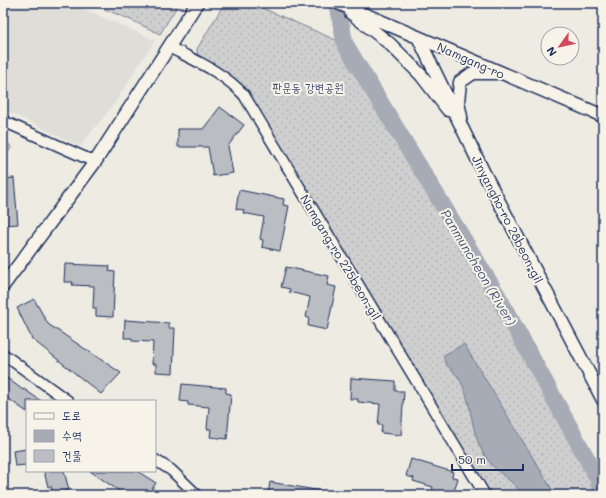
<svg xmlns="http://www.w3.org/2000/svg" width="606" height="498" font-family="Mali,'Poor Story',sans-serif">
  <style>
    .built { fill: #deddd8 }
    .grass { fill: url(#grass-dots); stroke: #757f96 }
    .water { fill: #a6abb5; stroke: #6e7992 }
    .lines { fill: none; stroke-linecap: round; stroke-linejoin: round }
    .river { stroke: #a6abb5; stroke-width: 17 }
    .building { fill: #babdc2; stroke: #1b2f5e }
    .minor-casing { stroke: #1b2f5e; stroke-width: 13 }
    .tertiary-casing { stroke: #1b2f5e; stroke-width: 15 }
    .minor { stroke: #f7f3e8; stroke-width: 10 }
    .tertiary { stroke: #f7f3e8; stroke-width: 12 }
    .labels { text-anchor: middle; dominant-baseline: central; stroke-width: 4; stroke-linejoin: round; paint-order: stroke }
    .street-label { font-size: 12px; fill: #1b2f5e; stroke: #f7f3e8 }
    .park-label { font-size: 12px; fill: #3f4f75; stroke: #f7f3e8 }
    .water-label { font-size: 13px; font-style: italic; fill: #455478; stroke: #f7f3e8 }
  </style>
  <defs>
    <pattern id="grass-dots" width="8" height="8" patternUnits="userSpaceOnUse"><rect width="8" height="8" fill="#cfcfcf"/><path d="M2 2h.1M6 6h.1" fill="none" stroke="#b1b2b4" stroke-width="1.8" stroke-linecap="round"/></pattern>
  </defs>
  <rect width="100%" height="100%" fill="#eeebe2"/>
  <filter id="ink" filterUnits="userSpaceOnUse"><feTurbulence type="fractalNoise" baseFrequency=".025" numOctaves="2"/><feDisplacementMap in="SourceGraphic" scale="8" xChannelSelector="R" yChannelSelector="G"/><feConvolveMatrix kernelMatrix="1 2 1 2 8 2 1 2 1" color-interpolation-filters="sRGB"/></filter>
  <g filter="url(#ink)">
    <path class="built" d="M 3,3 L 70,3 L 155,40 L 114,104 L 80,146 L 3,109 Z"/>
    <path class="grass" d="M 90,3 L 179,3 L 160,34 L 131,20 Z
      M 229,3 L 251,3 L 345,44 L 581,447 L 596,495 L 489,495 L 245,90 L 235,79 L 198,57 L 197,49 L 224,4 Z
      M 3,141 L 9,144 L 11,148 L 7,154 L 3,156 Z"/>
    <path class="water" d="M 464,344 L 550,486 L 555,495 L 522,495 C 514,480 497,474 488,460 C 468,434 475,404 458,377 C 454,370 442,365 444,355 Z"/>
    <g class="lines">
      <path class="river" d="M 337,3 L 345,44 L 499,298 L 597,477 L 603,494"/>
    </g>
    <path class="building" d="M 220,107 L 244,125 L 228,146 L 233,173 L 213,176 L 208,147 L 178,147 L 178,129 L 203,129 Z
      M 14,178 L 18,224 L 3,225 L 3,179 Z
      M 239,190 L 284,199 L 283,205 L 289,206 L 280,251 L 262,247 L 263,240 L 260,239 L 264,217 L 243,213 L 244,210 L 236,209 Z
      M 65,264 L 110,266 L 109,271 L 115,272 L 113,317 L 96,316 L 96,308 L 93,308 L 94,286 L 72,285 L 73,282 L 64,282 Z
      M 286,267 L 329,276 L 327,285 L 336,287 L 327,330 L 308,326 L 309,318 L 306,317 L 310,297 L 289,292 L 290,289 L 281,287 Z
      M 34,299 L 48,324 L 121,373 L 101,394 L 32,339 L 17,308 Z
      M 125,320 L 169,323 L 169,328 L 175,328 L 173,373 L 156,372 L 156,364 L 152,364 L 153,342 L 132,341 L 132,338 L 124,338 Z
      M 3,375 L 23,390 L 24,389 L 41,401 L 27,401 L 27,412 L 3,395 Z
      M 351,378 L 395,381 L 395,391 L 404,391 L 401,435 L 381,433 L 382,425 L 378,425 L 380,404 L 358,402 L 358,399 L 350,399 Z
      M 182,384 L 226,388 L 226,393 L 231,394 L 227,439 L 210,437 L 211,429 L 207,429 L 209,407 L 188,405 L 188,402 L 180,401 Z
      M 27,449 L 27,465 L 15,466 L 13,451 Z
      M 411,459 L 453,472 L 452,477 L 458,478 L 453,495 L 431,495 L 433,487 L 413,481 L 414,478 L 406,476 Z
      M 44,471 L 64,471 L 69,490 L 53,493 L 51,486 L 48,487 Z
      M 90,471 L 137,471 L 156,483 L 148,495 L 125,495 Z
      M 270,482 L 321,491 L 321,495 L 268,495 Z"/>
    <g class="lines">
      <defs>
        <path id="minor" d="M 169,47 C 196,61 223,72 244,95 L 485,495
          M 3,121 L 95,162
          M 3,354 L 68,401
          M 155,460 L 171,470 L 197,495"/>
        <path id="tertiary" d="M 338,3 L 603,116
          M 351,13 L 390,44 L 421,75 L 448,110
          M 418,37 L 484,173 L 603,400
          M 461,117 L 458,102 L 460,82 L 473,73 L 496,73
          M 3,286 L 95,162 L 197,3"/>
      </defs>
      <use href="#minor" class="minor-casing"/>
      <use href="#tertiary" class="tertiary-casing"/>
      <use href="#minor" class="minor"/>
      <use href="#tertiary" class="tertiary"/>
    </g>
  </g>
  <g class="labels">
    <g class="street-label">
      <text transform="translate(471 60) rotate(24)">Namgang-ro</text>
      <text transform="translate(508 219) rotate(63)">Jinyangho-ro 28beon-gil</text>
      <text transform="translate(341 257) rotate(59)">Namgang-ro 225beon-gil</text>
    </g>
    <g class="park-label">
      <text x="308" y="87">판문동 강변공원</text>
    </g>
    <g class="water-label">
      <text transform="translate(479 267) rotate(59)">Panmuncheon (River)</text>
    </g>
  </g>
  <rect width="606" height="498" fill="none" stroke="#f7f3e8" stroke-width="16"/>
  <rect x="8" y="8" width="590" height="482" fill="none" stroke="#1b2f5e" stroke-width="1.5" filter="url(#ink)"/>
  <rect x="26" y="400" width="130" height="72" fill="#f7f3e8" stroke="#9fa5b1"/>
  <rect x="34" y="413" width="20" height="6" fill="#f7f3e8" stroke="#9fa5b1"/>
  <text x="62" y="420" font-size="12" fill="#1b2f5e">도로</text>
  <rect x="34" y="430" width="20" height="12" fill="#a6abb5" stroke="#9fa5b1"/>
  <text x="62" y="440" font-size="12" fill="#1b2f5e">수역</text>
  <rect x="34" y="450" width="20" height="12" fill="#babdc2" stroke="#9fa5b1"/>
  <text x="62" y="460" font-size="12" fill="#1b2f5e">건물</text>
  <g transform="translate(560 46) rotate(237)"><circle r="19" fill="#f7f3e8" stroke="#9fa5b1"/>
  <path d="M0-3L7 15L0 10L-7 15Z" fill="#d1495b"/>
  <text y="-6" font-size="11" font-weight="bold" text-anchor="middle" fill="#1b2f5e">N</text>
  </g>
  <path d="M452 464v6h71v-6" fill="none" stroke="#1b2f5e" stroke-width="2"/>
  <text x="458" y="464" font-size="12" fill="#1b2f5e" stroke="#f7f3e8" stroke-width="3" paint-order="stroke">50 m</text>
</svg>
